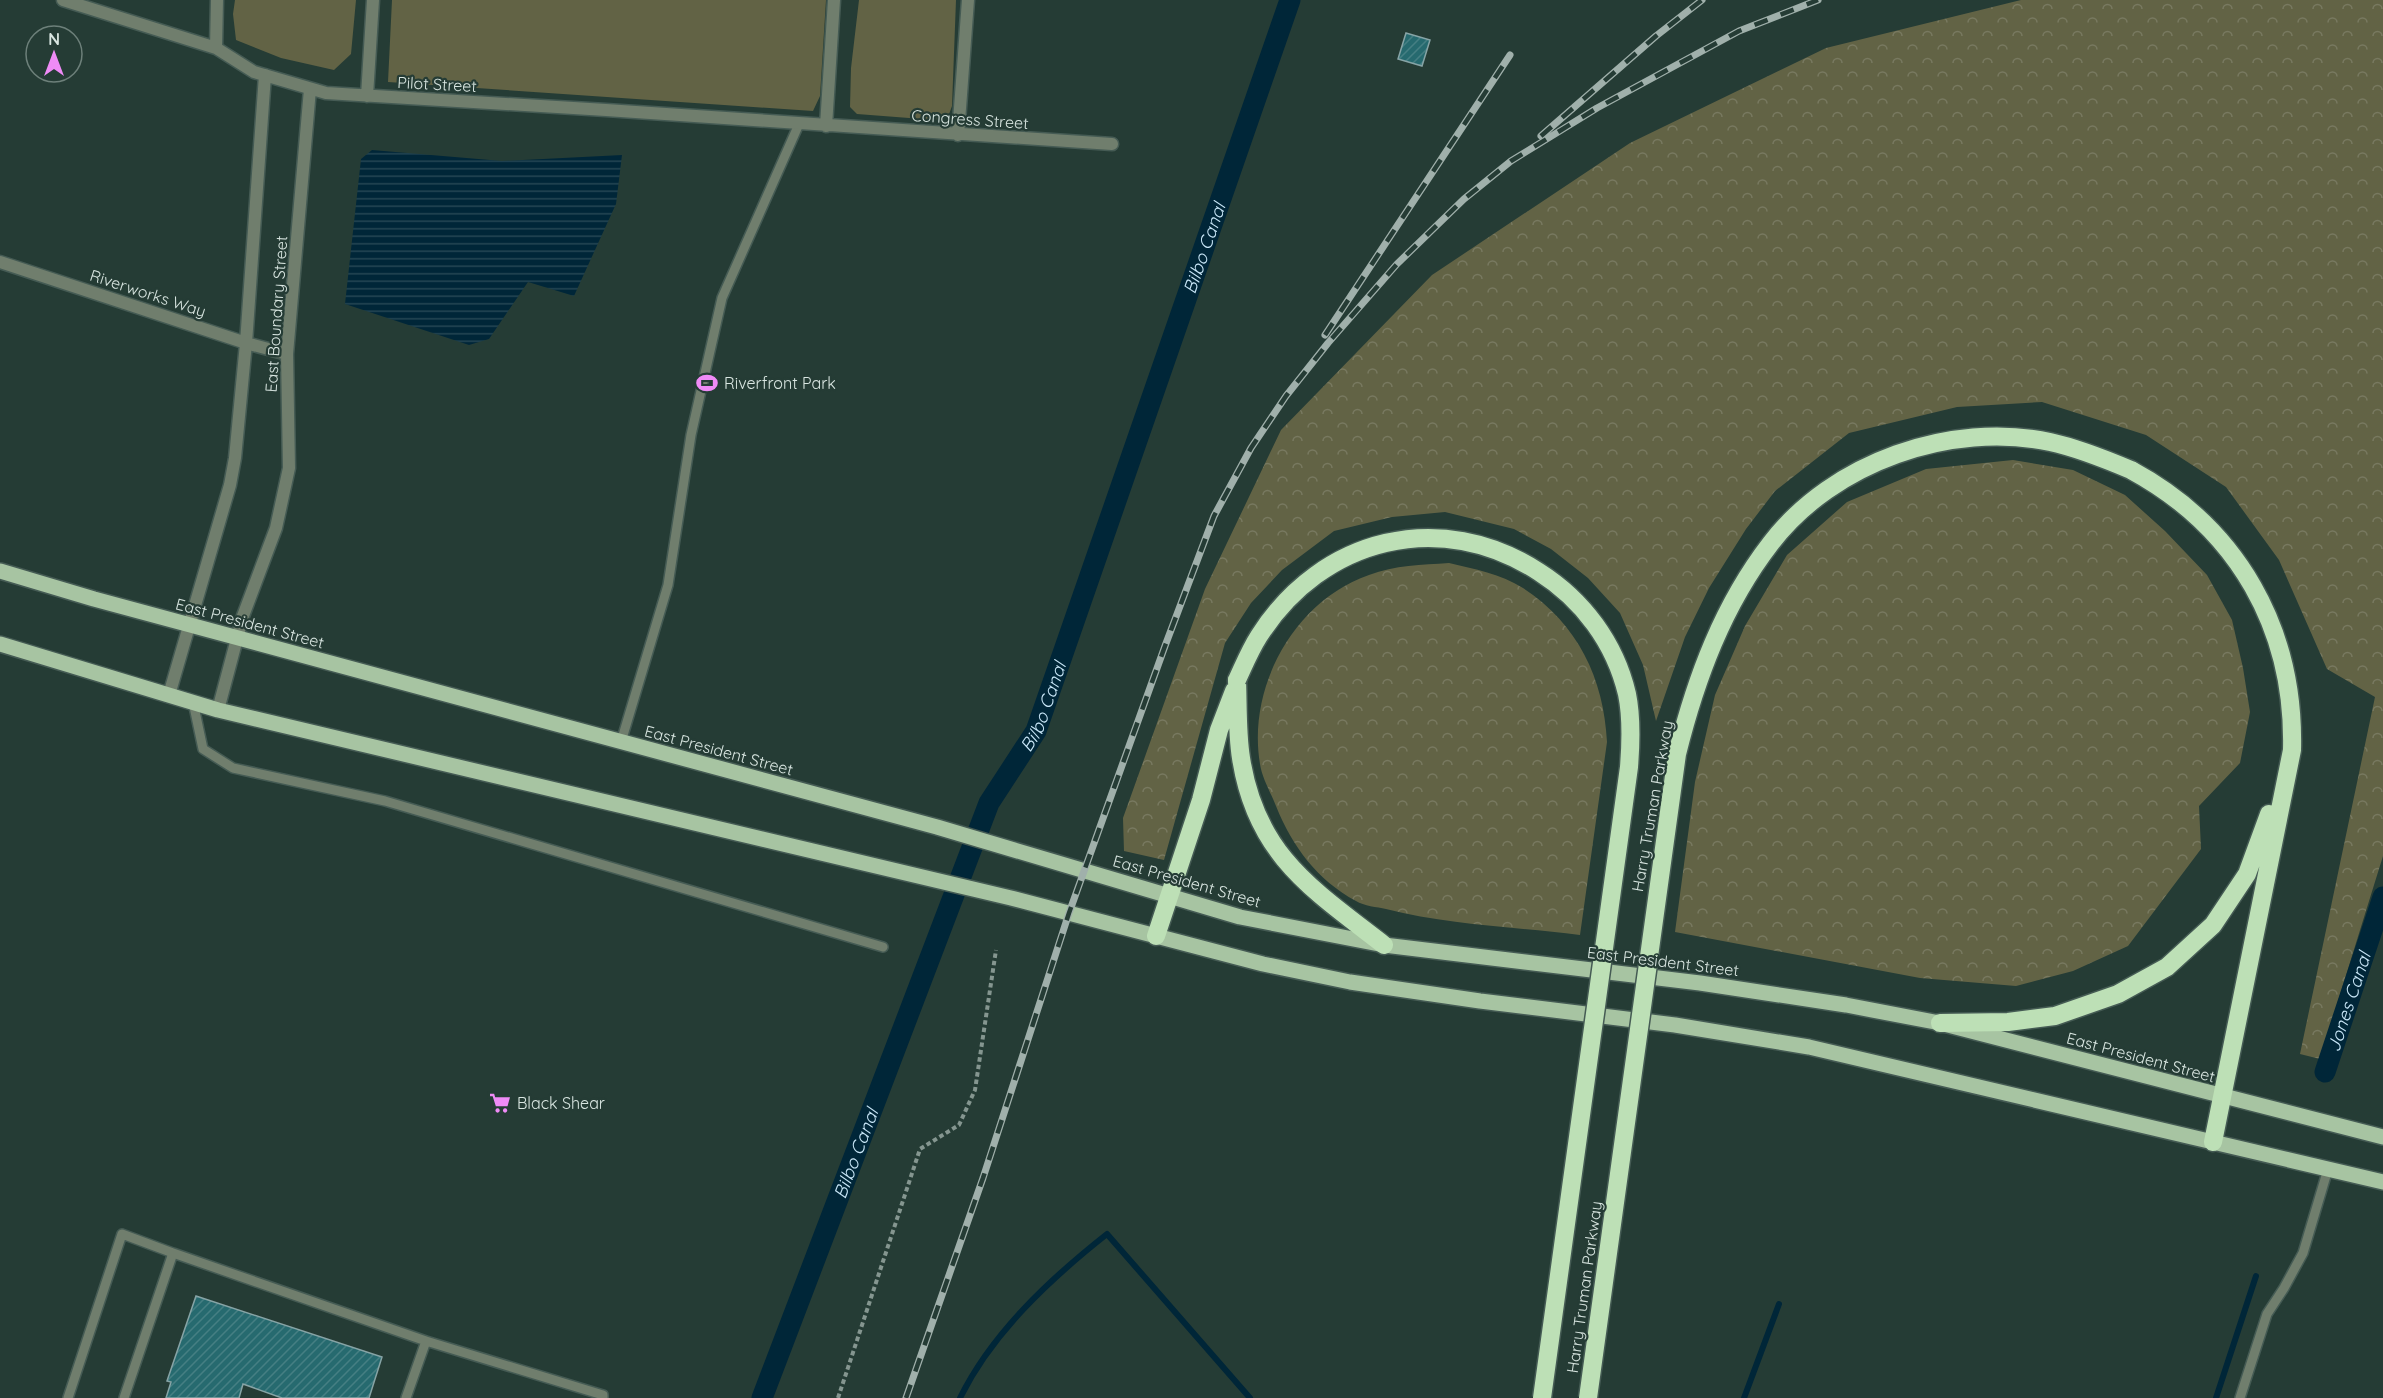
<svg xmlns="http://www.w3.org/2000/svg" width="2383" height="1398" font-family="Quicksand,sans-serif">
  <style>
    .forest { fill: url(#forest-crowns) }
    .green { fill: #626345 }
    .water { fill: url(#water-rules) }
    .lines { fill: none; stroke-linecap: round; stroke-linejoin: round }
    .stream { stroke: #002638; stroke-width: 6 }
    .canal { stroke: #002638; stroke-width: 21 }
    .building { fill: url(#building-hatch); stroke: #87a4a6; stroke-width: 1.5 }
    .lane-casing { stroke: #455b54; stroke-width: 12 }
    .street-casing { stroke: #455b54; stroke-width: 15 }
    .primary-casing { stroke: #455b54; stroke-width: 18 }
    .highway-casing { stroke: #455b54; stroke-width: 21 }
    .path { stroke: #859690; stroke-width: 4; stroke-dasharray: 4.5 3; stroke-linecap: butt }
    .lane { stroke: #707e6d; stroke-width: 9 }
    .street { stroke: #707e6d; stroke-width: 12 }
    .primary { stroke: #a7c4a2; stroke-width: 15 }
    .highway { stroke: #bde0b6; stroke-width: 18 }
    .rail-casing { stroke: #a0b0ab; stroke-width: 7 }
    .rail { stroke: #253c35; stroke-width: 4.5; stroke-dasharray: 14; stroke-linecap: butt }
    .highway-bridge-casing { stroke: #455b54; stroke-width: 21; stroke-linecap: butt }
    .highway-bridge { stroke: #bde0b6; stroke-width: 18 }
    .labels { text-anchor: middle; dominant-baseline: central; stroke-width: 4.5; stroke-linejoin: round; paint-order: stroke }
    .street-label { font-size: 16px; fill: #d9e6e1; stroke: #253c35 }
    .poi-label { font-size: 16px; fill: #d9e6e1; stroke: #253c35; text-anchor: start }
    .water-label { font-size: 18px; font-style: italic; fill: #cae8f9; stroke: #253c35 }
  </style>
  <defs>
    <pattern id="forest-crowns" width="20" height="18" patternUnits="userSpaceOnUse" patternTransform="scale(1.5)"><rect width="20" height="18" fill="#626345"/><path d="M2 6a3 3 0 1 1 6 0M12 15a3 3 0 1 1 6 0" fill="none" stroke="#787960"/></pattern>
    <pattern id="water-rules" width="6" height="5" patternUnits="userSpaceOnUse" patternTransform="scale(1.5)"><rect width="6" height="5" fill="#002638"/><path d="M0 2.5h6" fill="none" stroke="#254654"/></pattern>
    <pattern id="building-hatch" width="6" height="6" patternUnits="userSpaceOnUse" patternTransform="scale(1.5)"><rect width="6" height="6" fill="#266a6f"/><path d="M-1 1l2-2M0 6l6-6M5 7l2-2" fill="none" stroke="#457f83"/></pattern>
  </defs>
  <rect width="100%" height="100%" fill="#253c35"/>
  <path class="forest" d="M 2021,0 L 2383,0 L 2383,856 L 2320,1059 L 2300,1054 L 2375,697 L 2327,669 L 2279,560 L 2226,487 L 2146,435 L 2042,402 L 1957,407 L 1849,433 L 1775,491 L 1746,529 L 1709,588 L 1685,637 L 1656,721 L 1643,665 L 1620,613 L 1588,578 L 1551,549 L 1514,529 L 1445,512 L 1392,517 L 1334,531 L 1282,570 L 1251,603 L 1225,643 L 1164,860 L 1124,851 L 1123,818 L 1205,589 L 1281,430 L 1432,275 L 1630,143 L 1826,48 Z
    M 2013,460 L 2073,470 L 2125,495 L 2165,531 L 2207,575 L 2232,620 L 2243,668 L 2250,712 L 2240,763 L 2199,806 L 2201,849 L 2128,946 L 2073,971 L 2016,986 L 1920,978 L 1675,932 L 1695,782 L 1715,695 L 1745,626 L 1787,555 L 1847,502 L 1926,469 Z
    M 1449,563 C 1474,569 1501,574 1523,588 C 1577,623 1604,678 1607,742 L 1580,935 C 1516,927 1449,925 1386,909 C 1377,907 1364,906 1356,901 C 1317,880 1292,846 1276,806 C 1271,793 1262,778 1260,764 C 1247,687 1294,601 1369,575 C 1395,565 1422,565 1449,563 Z"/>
  <path class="green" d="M 235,0 L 356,0 L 351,54 L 334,70 L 281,58 L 236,40 L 233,14 Z
    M 392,0 L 826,0 L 820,96 L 813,111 L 388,82 Z
    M 859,0 L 956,0 L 952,106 L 948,117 L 935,120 L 857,114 L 850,107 L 851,68 Z"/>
  <path class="water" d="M 372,150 L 502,161 L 622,155 L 616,204 L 574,296 L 528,282 L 489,339 L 469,345 L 345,304 L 361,159 Z"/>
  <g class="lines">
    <path class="stream" d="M 960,1398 C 992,1333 1050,1279 1107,1234 L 1250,1398
      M 1744,1398 L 1779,1304
      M 2216,1398 L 2256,1276"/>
    <g class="canal">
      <path id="s1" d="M 2325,1072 L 2383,897"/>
      <path id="s2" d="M 762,1398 L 989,803 L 1036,731 L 1290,0"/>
    </g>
  </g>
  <path class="building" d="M 1406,33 L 1430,40 L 1422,66 L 1398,59 Z
    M 196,1296 L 382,1357 L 369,1398 L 282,1398 L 243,1384 L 239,1398 L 166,1398 L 171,1382 L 167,1381 Z"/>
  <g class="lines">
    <defs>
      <path id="lane" d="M 193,702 L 203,749 L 233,768 L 385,801 L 883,947
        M 621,742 L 668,585 L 691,435 L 722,298 L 799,124
        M 426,1341 L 603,1395 L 603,1398
        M 68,1398 L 122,1234 L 173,1253
        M 124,1398 L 173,1253 L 426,1341 L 406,1398
        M 2240,1398 L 2267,1314 L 2284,1288 L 2303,1253 L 2328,1169"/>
      <path id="street" d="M 63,0 L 216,48 L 254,72 L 326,93 L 606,110 L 1112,144
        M 216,48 L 217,0
        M 367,96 L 373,0
        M 826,126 L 834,0
        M 958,135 L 968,0
        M 0,262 L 246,343 L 287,354
        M 169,695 L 230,485 L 235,458 L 246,343 L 265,75
        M 218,710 L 243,616 L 276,528 L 289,468 L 287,354 L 310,89"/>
      <path id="primary" d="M 0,571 L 94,599 L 937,827 L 1240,917 L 1384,945 L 1700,983 L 1846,1005 L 1940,1023 L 2383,1137
        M 0,644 L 218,710 L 1011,898 L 1263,964 L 1350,982 L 1480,1001 L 1675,1025 L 1809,1047 L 2383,1182"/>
      <path id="highway" d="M 2131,470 C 2238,528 2295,629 2292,750 L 2213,1142
        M 1237,680 C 1238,706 1237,733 1241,758 C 1256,855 1312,889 1384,945
        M 1156,936 L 1201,800 L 1219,730 L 1234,691
        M 1940,1023 L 2008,1022 L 2055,1016 L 2118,994 L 2167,967 L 2213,925 L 2247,874 L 2269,814"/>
    </defs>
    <use href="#lane" class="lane-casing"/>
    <use href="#street" class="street-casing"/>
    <use href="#primary" class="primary-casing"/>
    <use href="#highway" class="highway-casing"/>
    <path class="path" d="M 838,1398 L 920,1149 L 959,1125 L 975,1090 L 996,950"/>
    <use href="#lane" class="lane"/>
    <use href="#street" class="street"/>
    <use href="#primary" class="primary"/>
    <use href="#highway" class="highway"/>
    <defs>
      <path id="rail" d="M 1541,136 L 1656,36 L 1702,0
        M 1325,335 L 1510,55
        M 906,1398 L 983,1178 L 1069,913 L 1165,646 L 1214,516 L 1251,448 L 1286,396 L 1328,343 L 1397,264 L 1464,199 L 1511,161 L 1597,108 L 1739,31 L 1818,0"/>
    </defs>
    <use href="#rail" class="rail-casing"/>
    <use href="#rail" class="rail"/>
    <defs>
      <path id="highway-bridge" d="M 1237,680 C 1244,665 1250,650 1259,636 C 1322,537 1441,508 1539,572 C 1583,600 1615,643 1627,694 C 1632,718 1631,742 1629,767 L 1542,1398
        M 1588,1398 L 1677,754 C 1696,678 1723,605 1771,543 C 1833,462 1951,421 2050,442 C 2078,448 2105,459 2131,470"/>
    </defs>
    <use href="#highway-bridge" class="highway-bridge-casing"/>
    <use href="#highway-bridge" class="highway-bridge"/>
  </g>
  <defs>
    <symbol id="stadium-bare" viewBox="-9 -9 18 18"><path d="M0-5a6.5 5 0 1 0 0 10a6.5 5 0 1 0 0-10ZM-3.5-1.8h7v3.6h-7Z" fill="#ef8bf6" stroke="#253c35" stroke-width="2.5" paint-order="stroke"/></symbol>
    <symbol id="supermarket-bare" viewBox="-9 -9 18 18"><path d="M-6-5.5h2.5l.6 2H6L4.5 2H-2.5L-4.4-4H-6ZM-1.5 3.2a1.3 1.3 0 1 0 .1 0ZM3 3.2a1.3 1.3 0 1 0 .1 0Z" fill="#ef8bf6" stroke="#253c35" stroke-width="2.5" paint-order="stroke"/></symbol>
  </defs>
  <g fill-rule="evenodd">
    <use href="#stadium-bare" x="692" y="368" width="30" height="30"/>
    <use href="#supermarket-bare" x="485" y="1088" width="30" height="30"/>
  </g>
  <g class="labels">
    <g class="street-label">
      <text transform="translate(437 84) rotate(3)">Pilot Street</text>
      <text transform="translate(970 119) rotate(4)">Congress Street</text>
      <text transform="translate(148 293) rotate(18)">Riverworks Way</text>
      <text transform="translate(276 314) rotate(-86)">East Boundary Street</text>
      <text transform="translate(250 623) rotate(15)">East President Street</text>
      <text transform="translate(719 750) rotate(15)">East President Street</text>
      <text transform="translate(1652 806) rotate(-80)">Harry Truman Parkway</text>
      <text transform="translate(1187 881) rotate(16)">East President Street</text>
      <text transform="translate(1663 961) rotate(7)">East President Street</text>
      <text transform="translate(2141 1057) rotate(15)">East President Street</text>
      <text transform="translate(1584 1287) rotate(-82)">Harry Truman Parkway</text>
    </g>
    <g class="poi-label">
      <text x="724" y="383">Riverfront Park</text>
      <text x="517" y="1103">Black Shear</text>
    </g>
    <g class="water-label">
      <text stroke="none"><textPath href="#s2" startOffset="1234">Bilbo Canal</textPath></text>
      <text stroke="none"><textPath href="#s2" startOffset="748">Bilbo Canal</textPath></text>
      <text stroke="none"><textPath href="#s1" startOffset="74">Jones Canal</textPath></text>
      <text stroke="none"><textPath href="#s2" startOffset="262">Bilbo Canal</textPath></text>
    </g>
  </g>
  <g transform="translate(54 54)"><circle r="28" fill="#253c35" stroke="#6d807a" stroke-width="1.5"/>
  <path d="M0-4.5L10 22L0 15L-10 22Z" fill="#ef8bf6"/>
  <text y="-9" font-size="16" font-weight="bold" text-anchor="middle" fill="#d9e6e1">N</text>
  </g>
</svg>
